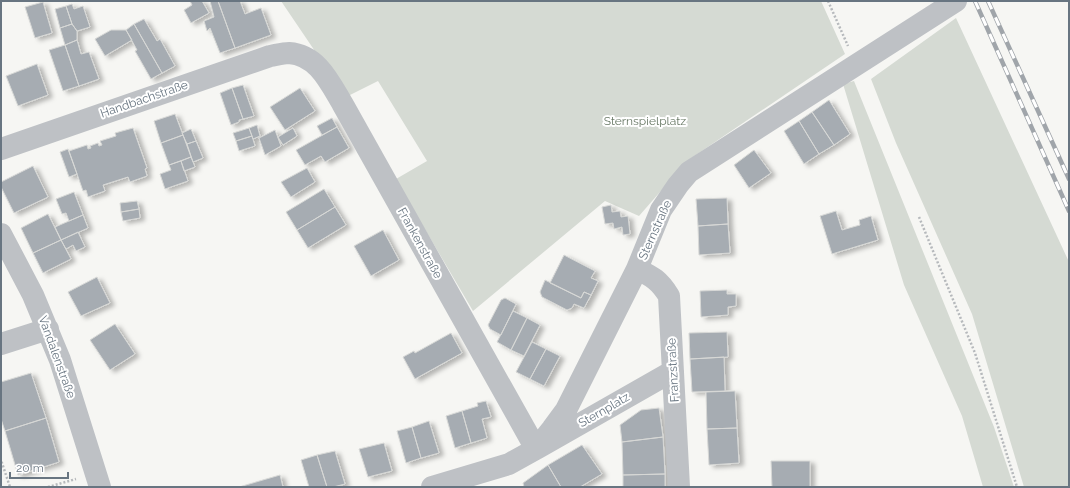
<svg xmlns="http://www.w3.org/2000/svg" width="1070" height="488" font-family="Raleway,sans-serif">
  <style>
    .green { fill: #d5dad3 }
    .building { fill: #a6acb2; stroke: #d7d8d6; filter: url(#shadow) }
    .lines { fill: none; stroke-linecap: round; stroke-linejoin: round }
    .path { stroke: #b6b9bc; stroke-width: 2.5; stroke-dasharray: 2 2; stroke-linecap: butt }
    .minor { stroke: #bec1c5; stroke-width: 22 }
    .rail-casing { stroke: #a0a5aa; stroke-width: 4.5 }
    .rail { stroke: #fff; stroke-width: 3; stroke-dasharray: 9; stroke-linecap: butt }
    .labels { text-anchor: middle; dominant-baseline: central; stroke-width: 4; stroke-linejoin: round; paint-order: stroke }
    .street-label { font-size: 12px; fill: #687581; stroke: #fff }
    .park-label { font-size: 12px; fill: #697966; stroke: #fff }
  </style>
  <defs>
    <filter id="shadow"><feDropShadow dx="4.5" dy="2.5" stdDeviation="2" flood-color="#0004"/></filter>
  </defs>
  <rect width="100%" height="100%" fill="#f6f6f3"/>
  <path class="green" d="M 281,1 L 821,1 L 845,54 L 687,161 L 639,216 L 605,201 L 473,311 L 396,180 L 396,179 L 427,161 L 378,81 L 346,97 Z
    M 956,18 L 1069,262 L 1069,487 L 1024,487 L 972,314 L 896,143 L 871,79 Z
    M 854,81 L 994,427 L 1014,487 L 983,487 L 962,416 L 904,285 L 843,84 Z"/>
  <path class="building" d="M 190,1 L 202,1 L 209,13 L 191,23 L 184,10 L 192,5 Z
    M 210,1 L 218,1 L 235,48 L 220,53 L 210,28 L 207,31 L 204,21 L 214,17 Z
    M 218,1 L 240,1 L 245,14 L 261,8 L 271,35 L 235,48 Z
    M 43,2 L 52,33 L 35,38 L 25,7 Z
    M 72,4 L 74,9 L 83,6 L 90,27 L 77,31 L 72,24 L 66,6 Z
    M 66,6 L 72,24 L 60,28 L 55,9 Z
    M 144,19 L 157,41 L 160,39 L 175,66 L 162,73 L 134,24 Z
    M 72,24 L 77,31 L 77,40 L 65,45 L 60,28 Z
    M 134,24 L 162,73 L 151,79 L 135,51 L 137,50 L 126,30 Z
    M 111,30 L 126,30 L 132,40 L 105,56 L 95,39 Z
    M 77,40 L 81,54 L 89,52 L 99,79 L 79,86 L 65,45 Z
    M 65,45 L 79,86 L 63,91 L 49,50 Z
    M 37,64 L 48,95 L 18,106 L 6,76 Z
    M 243,85 L 254,116 L 243,119 L 232,88 Z
    M 232,88 L 243,119 L 239,120 L 239,122 L 231,125 L 220,93 Z
    M 300,88 L 315,111 L 285,130 L 270,107 Z
    M 829,100 L 850,134 L 834,145 L 812,112 Z
    M 812,112 L 834,145 L 819,154 L 799,121 Z
    M 175,114 L 183,135 L 161,143 L 154,121 Z
    M 332,118 L 337,127 L 322,135 L 317,126 Z
    M 799,121 L 819,154 L 804,164 L 784,131 Z
    M 257,125 L 260,136 L 253,139 L 249,128 Z
    M 337,127 L 349,148 L 325,162 L 321,156 L 305,165 L 296,150 Z
    M 133,128 L 147,168 L 145,169 L 147,176 L 130,182 L 128,177 L 103,185 L 105,191 L 88,197 L 86,190 L 83,191 L 69,151 L 87,145 L 88,149 L 91,148 L 90,146 L 98,143 L 99,146 L 102,145 L 100,141 L 116,136 L 115,133 Z
    M 249,128 L 252,136 L 236,141 L 233,133 Z
    M 293,128 L 297,136 L 283,145 L 278,137 Z
    M 191,129 L 196,141 L 187,144 L 182,133 Z
    M 275,130 L 281,146 L 265,155 L 259,138 Z
    M 183,135 L 191,157 L 169,165 L 161,143 Z
    M 252,136 L 255,146 L 239,151 L 236,141 Z
    M 196,141 L 203,158 L 193,162 L 187,144 Z
    M 68,149 L 77,174 L 69,177 L 60,152 Z
    M 754,150 L 771,173 L 749,188 L 734,165 Z
    M 191,157 L 195,167 L 184,171 L 181,161 Z
    M 181,161 L 188,181 L 165,189 L 160,174 L 171,170 L 169,165 Z
    M 33,166 L 48,197 L 14,213 L 1,187 L 1,182 Z
    M 307,168 L 315,182 L 291,197 L 281,182 Z
    M 324,189 L 335,207 L 297,230 L 286,212 Z
    M 74,192 L 83,215 L 69,221 L 66,213 L 62,214 L 56,199 Z
    M 727,198 L 728,224 L 698,226 L 696,199 Z
    M 137,201 L 139,209 L 121,212 L 120,203 Z
    M 611,205 L 612,212 L 620,211 L 621,217 L 628,216 L 630,234 L 623,235 L 622,227 L 614,229 L 613,223 L 605,224 L 602,207 Z
    M 335,207 L 346,225 L 308,248 L 297,230 Z
    M 139,209 L 140,218 L 123,221 L 121,212 Z
    M 836,211 L 842,230 L 860,225 L 859,220 L 871,216 L 878,240 L 832,254 L 820,216 Z
    M 48,214 L 61,240 L 33,253 L 21,228 Z
    M 83,215 L 88,228 L 61,240 L 55,227 Z
    M 728,224 L 730,253 L 699,255 L 698,226 Z
    M 383,230 L 399,260 L 371,276 L 354,246 Z
    M 78,232 L 85,247 L 76,251 L 73,245 L 66,249 L 61,240 Z
    M 61,240 L 71,259 L 43,273 L 33,253 Z
    M 564,255 L 595,271 L 591,278 L 598,281 L 591,295 L 584,292 L 581,298 L 550,283 Z
    M 97,277 L 110,303 L 81,316 L 68,292 Z
    M 545,280 L 581,298 L 584,292 L 591,295 L 584,308 L 574,304 L 572,308 L 567,310 L 542,297 L 540,292 Z
    M 727,290 L 727,294 L 736,294 L 736,306 L 728,307 L 728,315 L 701,317 L 700,291 Z
    M 505,298 L 516,304 L 501,335 L 490,329 L 488,325 L 501,300 Z
    M 513,311 L 527,318 L 511,350 L 497,342 Z
    M 527,318 L 540,325 L 524,356 L 511,350 Z
    M 115,324 L 135,354 L 110,370 L 90,340 Z
    M 727,332 L 728,357 L 690,359 L 689,333 Z
    M 451,333 L 462,353 L 415,379 L 403,357 L 414,351 L 415,353 Z
    M 532,342 L 546,349 L 530,379 L 516,372 Z
    M 546,349 L 560,356 L 544,386 L 530,379 Z
    M 724,357 L 725,391 L 692,392 L 690,359 Z
    M 31,373 L 46,418 L 5,431 L 1,419 L 1,382 Z
    M 735,391 L 737,428 L 707,429 L 706,392 Z
    M 486,401 L 491,417 L 482,419 L 487,438 L 471,443 L 462,411 L 478,406 L 477,403 Z
    M 659,408 L 663,437 L 622,442 L 620,425 L 641,410 Z
    M 462,411 L 471,443 L 455,448 L 446,416 Z
    M 46,418 L 59,462 L 18,475 L 5,431 Z
    M 429,421 L 439,453 L 421,458 L 412,427 Z
    M 412,427 L 421,458 L 406,463 L 397,431 Z
    M 737,428 L 739,463 L 709,465 L 707,429 Z
    M 663,437 L 665,474 L 623,475 L 622,442 Z
    M 384,443 L 392,471 L 368,477 L 359,449 Z
    M 582,445 L 602,474 L 580,487 L 561,487 L 548,465 Z
    M 335,451 L 345,484 L 333,487 L 327,487 L 317,455 Z
    M 317,455 L 327,487 L 309,487 L 301,460 Z
    M 771,461 L 810,461 L 810,487 L 772,487 Z
    M 548,465 L 561,487 L 524,487 L 523,483 Z
    M 665,474 L 665,487 L 623,487 L 623,475 Z
    M 280,475 L 283,487 L 239,487 Z"/>
  <g class="lines">
    <path class="path" d="M 828,1 L 848,46
      M 919,217 L 975,353 L 1017,487
      M 1,462 L 2,463 L 10,487
      M 48,487 L 76,479"/>
    <path class="minor" d="M 1,149 L 270,56 C 276,55 283,53 289,53 C 317,55 329,81 342,103 L 536,449 L 673,371
      M 1,234 L 33,295 L 60,360 L 100,487
      M 637,269 C 653,277 659,280 669,296 L 679,487
      M 1,344 L 48,329
      M 432,487 L 509,464 L 536,449 L 552,429 L 566,410 L 637,269 L 661,210 L 678,185 L 689,172 L 956,1"/>
    <defs>
      <path id="rail" d="M 975,1 L 1069,211
        M 988,1 L 1069,179"/>
    </defs>
    <use href="#rail" class="rail-casing"/>
    <use href="#rail" class="rail"/>
  </g>
  <g class="labels">
    <g class="street-label">
      <text transform="translate(144 99) rotate(-19)">Handbachstraße</text>
      <text transform="translate(655 230) rotate(-66)">Sternstraße</text>
      <text transform="translate(420 243) rotate(61)">Frankenstraße</text>
      <text transform="translate(57 357) rotate(70)">Vandalenstraße</text>
      <text transform="translate(673 370) rotate(-93)">Franzstraße</text>
      <text transform="translate(604 410) rotate(-30)">Sternplatz</text>
    </g>
    <g class="park-label">
      <text x="645" y="121">Sternspielplatz</text>
    </g>
  </g>
  <rect width="1070" height="488" fill="none" stroke="#687581" stroke-width="4"/>
  <path d="M10 472v6h58v-6" fill="none" stroke="#687581" stroke-width="2"/>
  <text x="16" y="472" font-size="12" fill="#687581" stroke="#ffffff" stroke-width="3" paint-order="stroke">20 m</text>
</svg>
